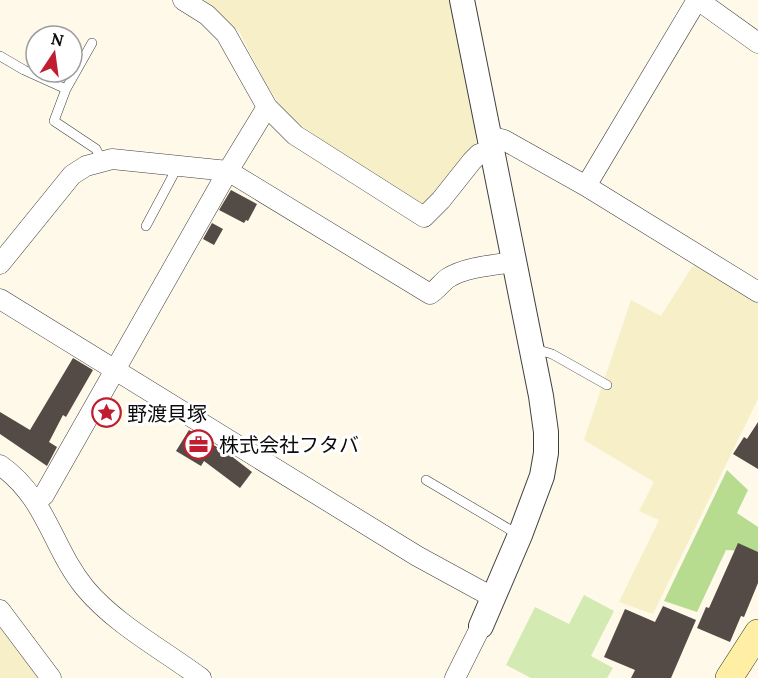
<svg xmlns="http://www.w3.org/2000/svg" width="758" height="678" font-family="Lora,'Noto Sans JP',serif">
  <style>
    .farmland { fill: #f6efc8 }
    .green { fill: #d3eab2 }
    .forest { fill: #b7dc90 }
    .building { fill: #544b47 }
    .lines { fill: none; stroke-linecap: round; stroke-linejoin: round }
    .service-casing { stroke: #3e3e3e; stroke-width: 10 }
    .minor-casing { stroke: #3e3e3e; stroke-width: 21 }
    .tertiary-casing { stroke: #3e3e3e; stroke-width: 26 }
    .secondary-casing { stroke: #2d2d2d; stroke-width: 28 }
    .service { stroke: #fff; stroke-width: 9 }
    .minor { stroke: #fff; stroke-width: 20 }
    .tertiary { stroke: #fff; stroke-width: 24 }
    .secondary { stroke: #ffefa4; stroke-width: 27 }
    .labels { text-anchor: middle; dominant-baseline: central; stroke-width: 6; stroke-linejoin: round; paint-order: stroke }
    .poi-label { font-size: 20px; fill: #0b0b0b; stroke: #fff; text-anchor: start }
  </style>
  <rect width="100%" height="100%" fill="#fff9e9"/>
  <path class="farmland" d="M 204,0 L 451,0 L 474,119 L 476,144 L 432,202 L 418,209 L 287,115 L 267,86 L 240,33 Z
    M 694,264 L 758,303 L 758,399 L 653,614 L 619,602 L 659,520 L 639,511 L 654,482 L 584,440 L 631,300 L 661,316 Z
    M 0,618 L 46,678 L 0,678 Z"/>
  <path class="green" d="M 584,595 L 614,611 L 591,656 L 613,668 L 607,678 L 531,678 L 506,665 L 535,607 L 569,624 Z"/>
  <path class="forest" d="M 727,470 L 748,490 L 737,513 L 758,527 L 758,552 L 726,550 L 697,612 L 664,601 Z"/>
  <path class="building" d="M 231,190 L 257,204 L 248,221 L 246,220 L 244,223 L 219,210 Z
    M 212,223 L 223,229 L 214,245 L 203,239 Z
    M 73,358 L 93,370 L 66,417 L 63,415 L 49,442 L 57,447 L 47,466 L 0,434 L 0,412 L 30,430 Z
    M 758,422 L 758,469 L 733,454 L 744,437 L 747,439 Z
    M 189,430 L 230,455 L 252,472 L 240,488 L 204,461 L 201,466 L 176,451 Z
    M 738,543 L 758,552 L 758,583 L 744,617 L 741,616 L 730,642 L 697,628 L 706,607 L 709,608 Z
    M 663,606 L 696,620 L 671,678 L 631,678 L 635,670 L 604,657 L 625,609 L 655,622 Z"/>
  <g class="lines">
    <defs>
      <path id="service" d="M 0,56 L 24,70 L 66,89 L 92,43
        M 66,89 L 54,121 L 96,149 L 102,161
        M 146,226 L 178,166
        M 535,353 L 542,351 L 552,354 L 607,385
        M 426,480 L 519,535"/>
      <path id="minor" d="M 183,0 L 207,15 L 226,34 L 267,107 L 295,135 L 424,217 L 441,200 L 472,161 L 479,154 L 492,151
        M 698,0 L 758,43
        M 489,136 L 504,140 L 586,186 L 758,292
        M 586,186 L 697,0
        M 0,264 L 72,175 L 86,166 L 112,159 L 228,171 L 430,294 C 437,290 441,283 448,278 C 465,267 494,265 514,262
        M 0,299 L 417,556 L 494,598
        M 0,465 C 47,498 52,548 85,588 C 116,625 162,649 201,678
        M 36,502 L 44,495 L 228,171 L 267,107
        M 0,610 L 51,678
        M 455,678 L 481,626"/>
      <path id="tertiary" d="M 462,0 L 541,396 L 546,432 L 546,453 L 542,476 L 520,535 L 481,626"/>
      <path id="secondary" d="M 729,678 L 758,633"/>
    </defs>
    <use href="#service" class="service-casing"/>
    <use href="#minor" class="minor-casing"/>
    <use href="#tertiary" class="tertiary-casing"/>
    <use href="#secondary" class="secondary-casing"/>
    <use href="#service" class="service"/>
    <use href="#minor" class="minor"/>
    <use href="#tertiary" class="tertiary"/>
    <use href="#secondary" class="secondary"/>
  </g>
  <defs>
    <symbol id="sight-ring" viewBox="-11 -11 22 22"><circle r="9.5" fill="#fff" stroke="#c01e30" stroke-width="1.5"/><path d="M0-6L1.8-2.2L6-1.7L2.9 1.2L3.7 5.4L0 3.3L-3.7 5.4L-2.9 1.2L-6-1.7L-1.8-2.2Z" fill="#c01e30"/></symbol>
    <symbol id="office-ring" viewBox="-11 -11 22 22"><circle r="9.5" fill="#fff" stroke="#c01e30" stroke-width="1.5"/><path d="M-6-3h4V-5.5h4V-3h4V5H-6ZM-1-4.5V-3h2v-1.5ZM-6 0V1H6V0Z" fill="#c01e30"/></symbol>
  </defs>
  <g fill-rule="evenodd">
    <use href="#sight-ring" x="90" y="396" width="33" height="33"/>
    <use href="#office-ring" x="182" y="428" width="33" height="33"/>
  </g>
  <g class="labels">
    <g class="poi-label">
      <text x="127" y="413">野渡貝塚</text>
      <text x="219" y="444">株式会社フタバ</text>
    </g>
  </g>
  <g transform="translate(54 54) rotate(13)"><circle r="28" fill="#ffffff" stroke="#9d9d9d" stroke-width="1.5"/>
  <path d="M0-4.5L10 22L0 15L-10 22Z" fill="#c01e30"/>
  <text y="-9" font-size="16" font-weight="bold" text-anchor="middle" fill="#0b0b0b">N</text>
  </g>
</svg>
